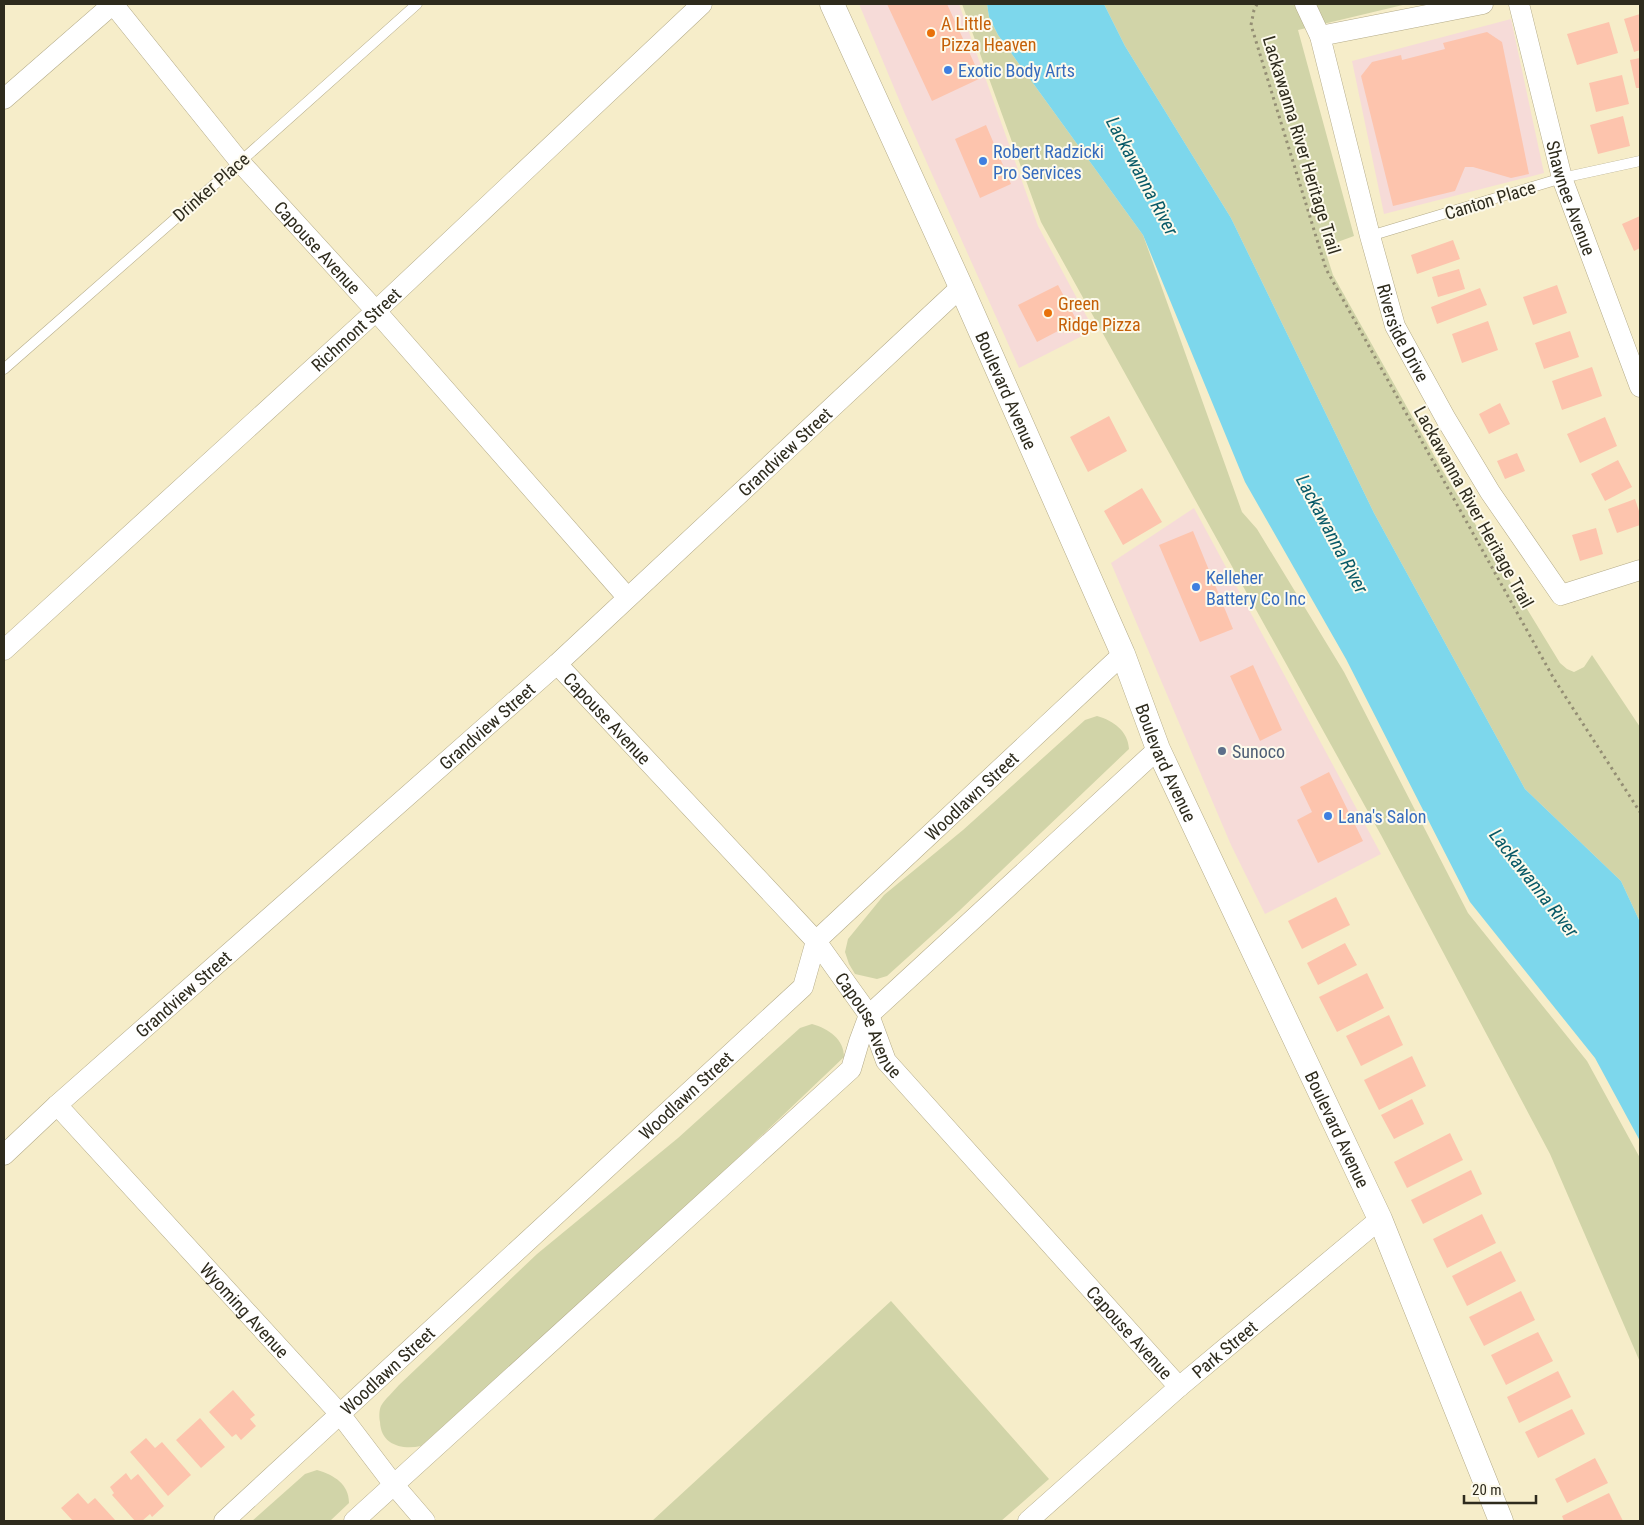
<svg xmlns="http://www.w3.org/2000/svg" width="1644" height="1525" font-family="'Roboto Condensed',sans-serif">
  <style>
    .commercial { fill: #f6dbd8 }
    .green { fill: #d1d4a8 }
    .water { fill: #7dd7ec }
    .building { fill: #fdc4ad }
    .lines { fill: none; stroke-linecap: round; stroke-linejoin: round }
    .service-casing { stroke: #b4ab89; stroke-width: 11 }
    .minor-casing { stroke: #b4ab89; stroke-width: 21 }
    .tertiary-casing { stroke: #b4ab89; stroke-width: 25 }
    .path { stroke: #948e74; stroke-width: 3; stroke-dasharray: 2.5 4; stroke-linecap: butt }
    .service { stroke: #fff; stroke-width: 10 }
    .minor { stroke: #fff; stroke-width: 20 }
    .tertiary { stroke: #fff; stroke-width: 24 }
    .food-dot { fill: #e8710a; stroke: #fdfaec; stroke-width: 2 }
    .shop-dot { fill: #3f7fe0; stroke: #fdfaec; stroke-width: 2 }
    .service-dot { fill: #5c6f8a; stroke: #fdfaec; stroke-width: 2 }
    .labels { text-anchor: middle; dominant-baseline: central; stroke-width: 4; stroke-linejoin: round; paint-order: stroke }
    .food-label { font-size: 18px; fill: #c56008; stroke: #fdfaec; text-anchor: start }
    .shop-label { font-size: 18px; fill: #366cbe; stroke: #fdfaec; text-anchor: start }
    .street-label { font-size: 18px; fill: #2e2b1d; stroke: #fdfaec }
    .service-label { font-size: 18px; fill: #4e5e75; stroke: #fdfaec; text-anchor: start }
    .water-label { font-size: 19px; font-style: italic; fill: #075967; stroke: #fdfaec }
  </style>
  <rect width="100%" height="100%" fill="#f6edc9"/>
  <path class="commercial" d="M 859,4 L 959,4 L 1038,226 L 1094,330 L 1019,368 L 905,114 Z
    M 1511,19 L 1544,173 L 1384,214 L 1352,61 Z
    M 1194,508 L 1381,854 L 1265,914 L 1231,845 L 1111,563 Z"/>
  <path class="green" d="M 962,4 L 987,4 L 989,17 L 998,35 L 1143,235 L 1242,512 L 1257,529 L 1344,672 L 1468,913 L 1587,1061 L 1640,1158 L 1640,1362 L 1550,1154 L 1381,835 L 1041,222 Z
    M 1104,4 L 1407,4 L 1298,30 L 1354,236 L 1324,247 L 1333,275 L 1441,468 L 1560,663 L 1567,669 L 1574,672 L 1584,667 L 1592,655 L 1640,727 L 1640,922 L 1621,881 L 1525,789 L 1374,513 L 1231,218 L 1125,46 Z
    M 1097,716 C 1114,721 1128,731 1129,749 L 959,911 L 887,976 L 877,979 L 855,974 L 849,964 L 845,952 L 848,939 L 884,895 L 963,830 L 1085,720 Z
    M 812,1024 C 829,1029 844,1039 844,1057 L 674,1219 L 421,1446 C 402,1450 381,1445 380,1422 C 379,1418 379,1410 381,1406 C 385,1399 394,1391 399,1385 L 537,1254 L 678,1138 L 800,1028 Z
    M 891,1301 L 1049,1479 L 1001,1521 L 652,1521 Z
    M 317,1470 C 334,1475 349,1484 349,1503 L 330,1521 L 252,1521 L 305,1474 Z"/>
  <path class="water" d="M 987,4 L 1104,4 L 1125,46 L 1231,218 L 1374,513 L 1525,789 L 1621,881 L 1640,922 L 1640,1141 L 1595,1058 L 1470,902 L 1346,659 L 1245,482 L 1143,235 L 998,35 L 989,17 Z"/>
  <path class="building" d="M 887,4 L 947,4 L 981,78 L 932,101 Z
    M 1640,14 L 1640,50 L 1634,52 L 1624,19 Z
    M 1609,22 L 1618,53 L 1577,65 L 1567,34 Z
    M 1487,32 L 1502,42 L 1529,174 L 1511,178 L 1473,167 L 1465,167 L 1455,191 L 1393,206 L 1361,76 L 1372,62 L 1401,55 L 1402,60 L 1445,49 L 1443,43 Z
    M 1640,58 L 1640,88 L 1636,88 L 1630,60 Z
    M 1622,75 L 1629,104 L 1596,112 L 1589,83 Z
    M 1623,116 L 1630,146 L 1598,154 L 1590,125 Z
    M 986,125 L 1011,184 L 980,198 L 955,139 Z
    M 1640,216 L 1640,248 L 1634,251 L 1622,224 Z
    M 1453,240 L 1460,259 L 1417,274 L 1411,255 Z
    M 1459,269 L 1465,289 L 1438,297 L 1432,277 Z
    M 1058,285 L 1077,321 L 1037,342 L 1018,305 Z
    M 1557,285 L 1567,313 L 1533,325 L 1523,297 Z
    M 1480,288 L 1487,305 L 1437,324 L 1431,307 Z
    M 1488,321 L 1498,350 L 1462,363 L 1452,334 Z
    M 1570,331 L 1579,357 L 1544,369 L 1535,343 Z
    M 1592,367 L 1602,396 L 1562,410 L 1552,381 Z
    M 1500,403 L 1510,424 L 1489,434 L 1479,414 Z
    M 1109,416 L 1127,451 L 1088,472 L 1070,437 Z
    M 1605,417 L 1617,446 L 1580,463 L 1567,434 Z
    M 1517,453 L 1525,471 L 1505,479 L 1497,461 Z
    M 1618,460 L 1632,487 L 1605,501 L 1591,474 Z
    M 1142,488 L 1162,522 L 1123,545 L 1104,511 Z
    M 1635,499 L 1640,514 L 1640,525 L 1617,533 L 1608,509 Z
    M 1596,528 L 1603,554 L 1580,561 L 1572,535 Z
    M 1193,531 L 1233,629 L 1200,642 L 1159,545 Z
    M 1253,665 L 1282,730 L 1260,741 L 1230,676 Z
    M 1329,772 L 1363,841 L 1318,863 L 1297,820 L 1312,812 L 1300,787 Z
    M 1336,897 L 1350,925 L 1302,949 L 1288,921 Z
    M 1345,943 L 1357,965 L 1318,985 L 1307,963 Z
    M 1367,973 L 1384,1008 L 1337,1032 L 1319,997 Z
    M 1389,1015 L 1403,1045 L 1361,1066 L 1346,1036 Z
    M 1412,1056 L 1426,1086 L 1379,1110 L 1364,1080 Z
    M 1412,1099 L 1424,1124 L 1394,1139 L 1381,1115 Z
    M 1450,1133 L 1463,1160 L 1407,1188 L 1394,1162 Z
    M 1471,1170 L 1482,1194 L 1423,1224 L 1411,1200 Z
    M 1482,1214 L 1496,1243 L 1447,1268 L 1433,1239 Z
    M 1501,1251 L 1516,1281 L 1467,1306 L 1452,1276 Z
    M 1521,1291 L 1535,1320 L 1484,1346 L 1469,1317 Z
    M 1538,1332 L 1553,1361 L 1506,1385 L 1491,1355 Z
    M 1558,1371 L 1571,1397 L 1519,1423 L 1507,1397 Z
    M 233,1390 L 255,1415 L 250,1419 L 256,1426 L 241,1440 L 236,1434 L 232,1437 L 209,1412 Z
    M 1572,1409 L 1585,1434 L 1538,1458 L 1525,1432 Z
    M 200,1418 L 225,1447 L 201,1468 L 176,1440 Z
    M 146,1438 L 155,1448 L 162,1442 L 191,1475 L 168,1496 L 130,1452 Z
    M 1595,1458 L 1608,1483 L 1567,1503 L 1555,1479 Z
    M 126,1473 L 131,1480 L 138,1474 L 164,1506 L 152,1517 L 150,1514 L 142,1521 L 135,1521 L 112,1495 L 114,1493 L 110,1487 Z
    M 78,1493 L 88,1504 L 95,1498 L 116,1521 L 73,1521 L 61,1508 Z
    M 1609,1493 L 1623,1521 L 1564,1521 L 1562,1516 Z"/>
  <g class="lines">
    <defs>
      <path id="service" d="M 1370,236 L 1562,178 L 1640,161
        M 4,369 L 240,162 L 417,4"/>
      <g id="minor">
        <path id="s1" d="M 113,4 L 240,162 L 376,311 L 627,597"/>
        <path id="s2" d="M 1305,4 L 1320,36 L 1370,236 L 1395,326 L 1446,419 L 1490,492 L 1561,595 L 1640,570"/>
        <path id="s3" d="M 1519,4 L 1562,178 L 1640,387"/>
        <path d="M 1320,36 L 1483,4"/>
        <path d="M 4,99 L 113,4"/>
        <path id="s4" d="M 4,650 L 376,311 L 702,4"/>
        <path id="s5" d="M 557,664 L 816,941 L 869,1015 L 886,1061 L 1179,1387"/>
        <path id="s6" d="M 57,1105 L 340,1414 L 394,1485 L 425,1521"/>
        <path id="s7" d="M 4,1155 L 57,1105 L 557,664 L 961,287"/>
        <path id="s8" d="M 224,1521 L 803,987 L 816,941 L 1123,654"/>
        <path d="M 354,1521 L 851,1069 L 859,1042 L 869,1015 L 1158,749"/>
        <path id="s9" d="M 1028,1521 L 1179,1387 L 1380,1219"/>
      </g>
      <g id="tertiary">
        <path id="s10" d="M 832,4 L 961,287 L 1123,654 L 1158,749 L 1380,1219 L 1501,1521"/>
      </g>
    </defs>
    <use href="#service" class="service-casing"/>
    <use href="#minor" class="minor-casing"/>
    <use href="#tertiary" class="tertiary-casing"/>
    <path class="path" d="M 1257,4 L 1254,10 L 1251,25 L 1326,269 L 1554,679 L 1640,812"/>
    <use href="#service" class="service"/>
    <use href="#minor" class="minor"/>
    <use href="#tertiary" class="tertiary"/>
  </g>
  <g class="food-dot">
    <circle cx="931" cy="33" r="5"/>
    <circle cx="1048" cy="313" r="5"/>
  </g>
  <g class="shop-dot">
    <circle cx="948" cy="70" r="5"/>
    <circle cx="983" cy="161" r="5"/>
    <circle cx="1196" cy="587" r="5"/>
    <circle cx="1328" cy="816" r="5"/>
  </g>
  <circle class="service-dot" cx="1222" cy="751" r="5"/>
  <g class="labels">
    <g class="food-label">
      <text x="941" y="23">A Little<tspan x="941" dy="21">Pizza Heaven</tspan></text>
      <text x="1058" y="303">Green<tspan x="1058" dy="21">Ridge Pizza</tspan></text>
    </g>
    <g class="shop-label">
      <text x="958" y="70">Exotic Body Arts</text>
      <text x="993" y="151">Robert Radzicki<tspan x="993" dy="21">Pro Services</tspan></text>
      <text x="1206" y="577">Kelleher<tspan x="1206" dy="21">Battery Co Inc</tspan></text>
      <text x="1338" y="816">Lana's Salon</text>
    </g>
    <g class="street-label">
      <text transform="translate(1302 145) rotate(73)">Lackawanna River Heritage Trail</text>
      <text transform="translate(211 187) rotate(-41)">Drinker Place</text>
      <text stroke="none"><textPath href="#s3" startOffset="201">Shawnee Avenue</textPath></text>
      <text transform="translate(1490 200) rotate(-17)">Canton Place</text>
      <text stroke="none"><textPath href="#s1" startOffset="318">Capouse Avenue</textPath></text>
      <text stroke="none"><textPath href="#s4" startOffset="476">Richmont Street</textPath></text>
      <text stroke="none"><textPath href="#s2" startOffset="344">Riverside Drive</textPath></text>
      <text stroke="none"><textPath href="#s10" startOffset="424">Boulevard Avenue</textPath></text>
      <text stroke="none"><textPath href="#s7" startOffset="1051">Grandview Street</textPath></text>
      <text transform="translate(1474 507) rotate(61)">Lackawanna River Heritage Trail</text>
      <text stroke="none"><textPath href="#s5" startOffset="74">Capouse Avenue</textPath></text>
      <text stroke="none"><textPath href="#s7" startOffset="646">Grandview Street</textPath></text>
      <text stroke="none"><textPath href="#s10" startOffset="829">Boulevard Avenue</textPath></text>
      <text stroke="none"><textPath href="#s8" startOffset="1048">Woodlawn Street</textPath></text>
      <text stroke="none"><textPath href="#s7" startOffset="241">Grandview Street</textPath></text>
      <text stroke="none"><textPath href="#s5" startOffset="479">Capouse Avenue</textPath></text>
      <text stroke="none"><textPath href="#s8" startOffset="628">Woodlawn Street</textPath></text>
      <text stroke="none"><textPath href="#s10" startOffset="1234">Boulevard Avenue</textPath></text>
      <text stroke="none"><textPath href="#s6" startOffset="278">Wyoming Avenue</textPath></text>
      <text stroke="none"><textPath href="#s5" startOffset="884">Capouse Avenue</textPath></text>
      <text stroke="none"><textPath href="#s9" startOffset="261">Park Street</textPath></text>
      <text stroke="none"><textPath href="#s8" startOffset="222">Woodlawn Street</textPath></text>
    </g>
    <g class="service-label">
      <text x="1232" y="751">Sunoco</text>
    </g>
    <g class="water-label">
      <text transform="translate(1142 176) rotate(62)">Lackawanna River</text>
      <text transform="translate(1332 534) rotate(62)">Lackawanna River</text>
      <text transform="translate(1534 883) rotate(52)">Lackawanna River</text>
    </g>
  </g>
  <rect width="1644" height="1525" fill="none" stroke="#2e2b1d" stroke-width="10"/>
  <path d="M1464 1495v8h72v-8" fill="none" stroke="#2e2b1d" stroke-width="2.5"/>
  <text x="1472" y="1495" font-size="15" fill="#2e2b1d" stroke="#fdfaec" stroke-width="4" paint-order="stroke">20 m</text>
</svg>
